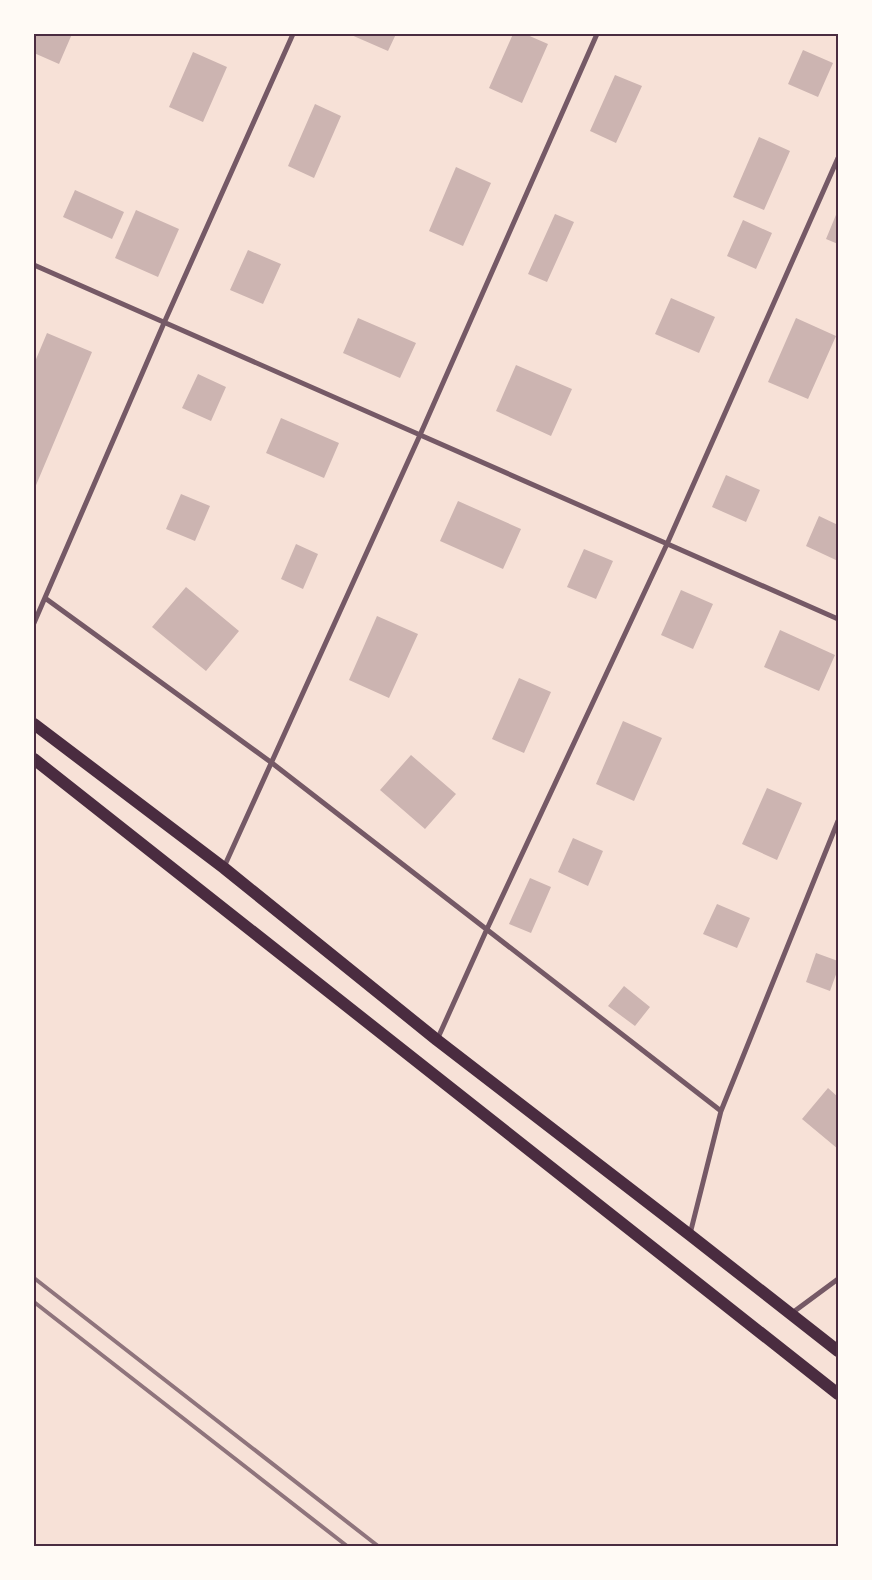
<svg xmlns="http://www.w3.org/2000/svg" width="872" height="1580" font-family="Barlow,sans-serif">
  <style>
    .building { fill: #ccb4b1 }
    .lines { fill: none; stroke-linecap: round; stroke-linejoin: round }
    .minor { stroke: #755966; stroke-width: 5 }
    .primary { stroke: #4a2c40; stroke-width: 12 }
    .rail { stroke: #8f747c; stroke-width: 4 }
    .neatline { fill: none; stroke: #4a2c40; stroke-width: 2 }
  </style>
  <rect width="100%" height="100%" fill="#f7e1d7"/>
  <path class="building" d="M 34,34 L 72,34 L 59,64 L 34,53 Z
    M 349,34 L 396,34 L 388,51 Z
    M 513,34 L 525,34 L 548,44 L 522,103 L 489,88 Z
    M 803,50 L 833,63 L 818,97 L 788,84 Z
    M 193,52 L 227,67 L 203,122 L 169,107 Z
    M 615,75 L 642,86 L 616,143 L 590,131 Z
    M 315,104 L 341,116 L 314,178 L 288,166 Z
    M 759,137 L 790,151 L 764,210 L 733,197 Z
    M 456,167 L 491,183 L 463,246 L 429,231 Z
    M 75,190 L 124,212 L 112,239 L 63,217 Z
    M 136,210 L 179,229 L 158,277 L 115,258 Z
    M 838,210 L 838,244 L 826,239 Z
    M 555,214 L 574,222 L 547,282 L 528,274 Z
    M 743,220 L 772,233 L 756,269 L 727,256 Z
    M 248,250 L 281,264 L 263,304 L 230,290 Z
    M 671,298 L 715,317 L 699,353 L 655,334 Z
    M 358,318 L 416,343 L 400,378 L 343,353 Z
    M 796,318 L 836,336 L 808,399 L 768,382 Z
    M 47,333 L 92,352 L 34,490 L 34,364 Z
    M 516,365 L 572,389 L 551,436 L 496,411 Z
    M 198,374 L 226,387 L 211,421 L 182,408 Z
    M 281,418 L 339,443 L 324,478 L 266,453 Z
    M 726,475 L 760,490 L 746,522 L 712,507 Z
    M 181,494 L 210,506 L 195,541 L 166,529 Z
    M 458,501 L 521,529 L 503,569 L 440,541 Z
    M 819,516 L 838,525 L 838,561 L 806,546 Z
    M 296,544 L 318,554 L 303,589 L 281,579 Z
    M 584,549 L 613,561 L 596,599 L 567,587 Z
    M 186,587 L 239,631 L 206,671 L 152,627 Z
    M 681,590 L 713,604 L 693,649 L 661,635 Z
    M 377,616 L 418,634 L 389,698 L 349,680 Z
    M 780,630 L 835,655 L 819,691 L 764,667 Z
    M 519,678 L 551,692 L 524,753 L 492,739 Z
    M 623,721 L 662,738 L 634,801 L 596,784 Z
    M 411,755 L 456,794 L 425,829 L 380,790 Z
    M 767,788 L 802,803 L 777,860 L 742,844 Z
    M 573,838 L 603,851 L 588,886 L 558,872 Z
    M 530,878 L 551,887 L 531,933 L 509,924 Z
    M 717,904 L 750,918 L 737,948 L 703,934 Z
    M 816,953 L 838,961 L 838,969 L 830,991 L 806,982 Z
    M 624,986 L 650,1007 L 635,1026 L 608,1006 Z
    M 828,1088 L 838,1097 L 838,1149 L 802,1119 Z"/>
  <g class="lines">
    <path class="minor" d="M 34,265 L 838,619
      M 45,598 L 272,763 L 721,1111
      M 34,623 L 164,323 L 293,34
      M 224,867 L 420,435 L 597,34
      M 437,1040 L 487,929 L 667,544 L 838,158
      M 690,1234 L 721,1111 L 838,821
      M 792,1313 L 838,1279"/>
    <path class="primary" d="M 34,724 L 224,868 L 437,1040 L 690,1235 L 838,1351
      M 34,759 L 838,1394"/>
    <path class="rail" d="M 34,1278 L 378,1546
      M 34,1302 L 347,1546"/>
  </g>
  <rect width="872" height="1580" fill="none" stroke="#fffaf5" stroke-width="70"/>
  <rect x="35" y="35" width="802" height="1510" class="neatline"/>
</svg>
